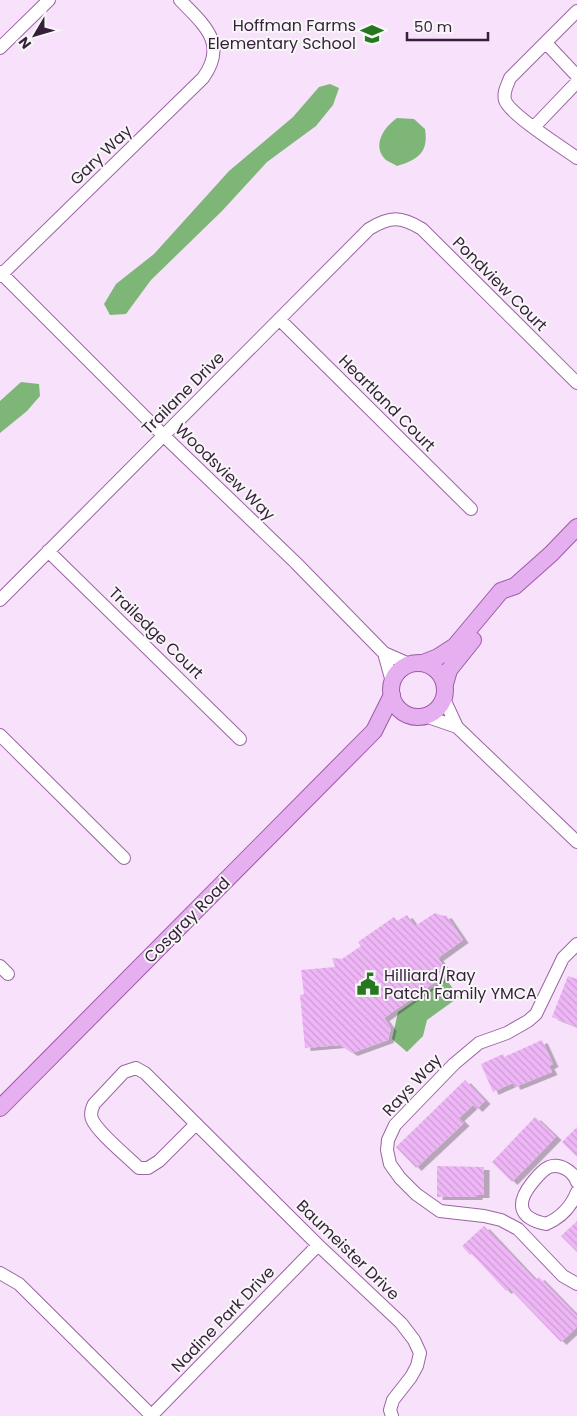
<svg xmlns="http://www.w3.org/2000/svg" width="577" height="1416" font-family="Poppins,sans-serif">
  <style>
    .water { fill: #7eb678 }
    .building { fill: url(#building-back-hatch); filter: url(#shadow) }
    .lines { fill: none; stroke-linecap: round; stroke-linejoin: round }
    .minor-casing { stroke: #9a65a2; stroke-width: 14 }
    .major-casing { stroke: #9d5aa8; stroke-width: 18 }
    .minor { stroke: #fff; stroke-width: 12 }
    .major { stroke: #e6afef; stroke-width: 16 }
    .labels { text-anchor: middle; dominant-baseline: central; stroke-width: 4; stroke-linejoin: round; paint-order: stroke }
    .poi-label { font-size: 16px; fill: #351f39; stroke: #f7f7f7; text-anchor: end }
    .street-label { font-size: 16px; fill: #351f39; stroke: #f7f7f7 }
  </style>
  <defs>
    <pattern id="building-back-hatch" width="6" height="6" patternUnits="userSpaceOnUse" patternTransform="scale(1.25)"><rect width="6" height="6" fill="#eeb6f6"/><path d="M-1 5l2 2M0 0l6 6M5-1l2 2" fill="none" stroke="#cd9cd4"/></pattern>
    <filter id="shadow"><feDropShadow dx="5.5" dy="3" stdDeviation="0" flood-color="#0004"/></filter>
  </defs>
  <rect width="100%" height="100%" fill="#f8e1fb"/>
  <path class="water" d="M 330,84 L 339,88 L 333,105 L 316,126 L 267,162 L 222,211 L 151,280 L 126,314 L 110,315 L 104,304 L 116,284 L 154,254 L 229,171 L 293,117 L 319,87 Z
    M 397,118 L 414,119 L 425,129 C 429,153 417,160 397,166 C 394,164 389,162 386,160 C 371,146 384,127 397,118 Z
    M 21,382 L 39,384 L 40,396 L 27,411 L 0,433 L 0,401 Z
    M 446,979 L 459,997 L 427,1020 L 423,1036 L 407,1052 L 392,1039 L 398,1012 Z"/>
  <path class="building" d="M 435,913 L 444,916 L 446,915 L 463,940 L 438,958 L 448,973 L 384,1018 L 391,1028 L 388,1040 L 352,1053 L 340,1045 L 305,1048 L 300,995 L 304,994 L 301,970 L 335,967 L 332,958 L 342,959 L 361,946 L 358,942 L 394,917 L 397,921 L 407,915 L 415,926 Z
    M 568,976 L 577,979 L 577,1027 L 552,1017 Z
    M 542,1040 L 553,1064 L 549,1066 L 552,1072 L 515,1087 L 513,1083 L 493,1092 L 481,1064 L 503,1054 L 504,1057 Z
    M 465,1080 L 485,1101 L 477,1109 L 473,1105 L 459,1118 L 464,1123 L 416,1168 L 396,1147 Z
    M 535,1117 L 556,1137 L 512,1182 L 492,1162 Z
    M 577,1127 L 577,1157 L 562,1142 Z
    M 437,1166 L 484,1167 L 484,1195 L 477,1195 L 477,1197 L 437,1197 Z
    M 577,1221 L 577,1252 L 561,1236 Z
    M 484,1226 L 535,1280 L 539,1277 L 577,1316 L 577,1327 L 561,1342 L 509,1288 L 506,1291 L 472,1254 L 470,1255 L 462,1246 Z"/>
  <g class="lines">
    <defs>
      <path id="minor" d="M 577,11 L 510,78 C 507,86 503,92 505,100 C 509,114 563,148 577,158
        M 546,43 L 577,76
        M 0,48 L 49,0
        M 534,127 L 577,82
        M 0,272 L 163,435 L 296,563 L 384,653 L 409,664
        M 0,276 L 203,78 C 228,43 204,25 180,0
        M 280,320 L 471,509
        M 48,551 L 240,739
        M 0,600 L 369,229 C 390,216 401,216 422,229 L 577,383
        M 384,653 L 392,682
        M 444,699 L 457,727 L 577,842
        M 425,716 L 457,727
        M 0,735 L 124,858
        M 577,944 L 563,958 L 536,1014 L 528,1021 L 507,1033 L 479,1043 L 454,1064 L 395,1125 L 388,1140 L 387,1150 L 390,1164 L 400,1178 L 416,1194 L 440,1211 L 484,1216 L 501,1220 L 518,1229 L 563,1276 L 577,1284
        M 0,966 L 8,974
        M 196,1124 L 159,1161 L 148,1168 L 139,1168 C 128,1157 97,1132 92,1119 C 90,1114 92,1108 94,1104 L 124,1072 L 136,1068 L 145,1073 L 318,1245 L 401,1323 L 414,1340 L 420,1353 L 417,1366 L 411,1377 L 393,1400 L 390,1410 L 392,1416
        M 577,1182 C 573,1171 560,1163 549,1167 C 542,1170 537,1177 532,1183 C 516,1203 518,1218 546,1224 C 560,1218 571,1207 577,1192
        M 0,1273 L 19,1284 L 152,1416
        M 151,1416 L 318,1245"/>
      <path id="major" d="M 423,663 L 438,657 L 455,646 L 501,591 L 515,586 L 551,554 L 577,527
        M391 690a27 27 0 1 1 54 0a27 27 0 1 1-54 0Z
        M 445,684 L 449,670 L 473,640
        M 0,1108 L 374,731 L 392,695"/>
    </defs>
    <use href="#minor" class="minor-casing"/>
    <use href="#major" class="major-casing"/>
    <use href="#minor" class="minor"/>
    <use href="#major" class="major"/>
  </g>
  <defs>
    <symbol id="school-bare" viewBox="-9 -9 18 18"><path d="M0-5L7-2L0 1L-7-2ZM-4 1L0 2.5L4 1V4Q0 6-4 4Z" fill="#277720" stroke="#f7f7f7" stroke-width="2.5" paint-order="stroke"/></symbol>
    <symbol id="civic-bare" viewBox="-9 -9 18 18"><path d="M-.6-6.5H3V-4.5H.6V-3L4-1V1h2V6H-6V1h2V-1L-.6-3ZM-1.2 2.5V6h2.4V2.5Z" fill="#277720" stroke="#f7f7f7" stroke-width="2.5" paint-order="stroke"/></symbol>
  </defs>
  <g fill-rule="evenodd">
    <use href="#school-bare" x="356" y="18" width="32" height="32"/>
    <use href="#civic-bare" x="352" y="968" width="32" height="32"/>
  </g>
  <g class="labels">
    <g class="poi-label">
      <text x="356" y="25">Hoffman Farms<tspan x="356" dy="18">Elementary School</tspan></text>
      <text x="384" y="975" text-anchor="start">Hilliard/Ray<tspan x="384" dy="18">Patch Family YMCA</tspan></text>
    </g>
    <g class="street-label">
      <text transform="translate(101 155) rotate(-44)">Gary Way</text>
      <text transform="translate(500 284) rotate(45)">Pondview Court</text>
      <text transform="translate(183 393) rotate(-45)">Trailane Drive</text>
      <text transform="translate(387 403) rotate(45)">Heartland Court</text>
      <text transform="translate(225 472) rotate(44)">Woodsview Way</text>
      <text transform="translate(156 633) rotate(44)">Trailedge Court</text>
      <text transform="translate(187 920) rotate(-45)">Cosgray Road</text>
      <text transform="translate(412 1085) rotate(-47)">Rays Way</text>
      <text transform="translate(348 1250) rotate(44)">Baumeister Drive</text>
      <text transform="translate(223 1319) rotate(-46)">Nadine Park Drive</text>
    </g>
  </g>
  <g transform="translate(35 35) rotate(232)" stroke="#f7f7f7" stroke-width="4" paint-order="stroke">
  <path d="M0-4L9 19L0 12L-9 19Z" fill="#351f39"/>
  <text y="-8" font-size="14" font-weight="bold" text-anchor="middle" fill="#351f39">N</text>
  </g>
  <path d="M407 32v8h81v-8" fill="none" stroke="#351f39" stroke-width="2.5"/>
  <text x="414" y="32" font-size="15" fill="#351f39" stroke="#f7f7f7" stroke-width="4" paint-order="stroke">50 m</text>
</svg>
